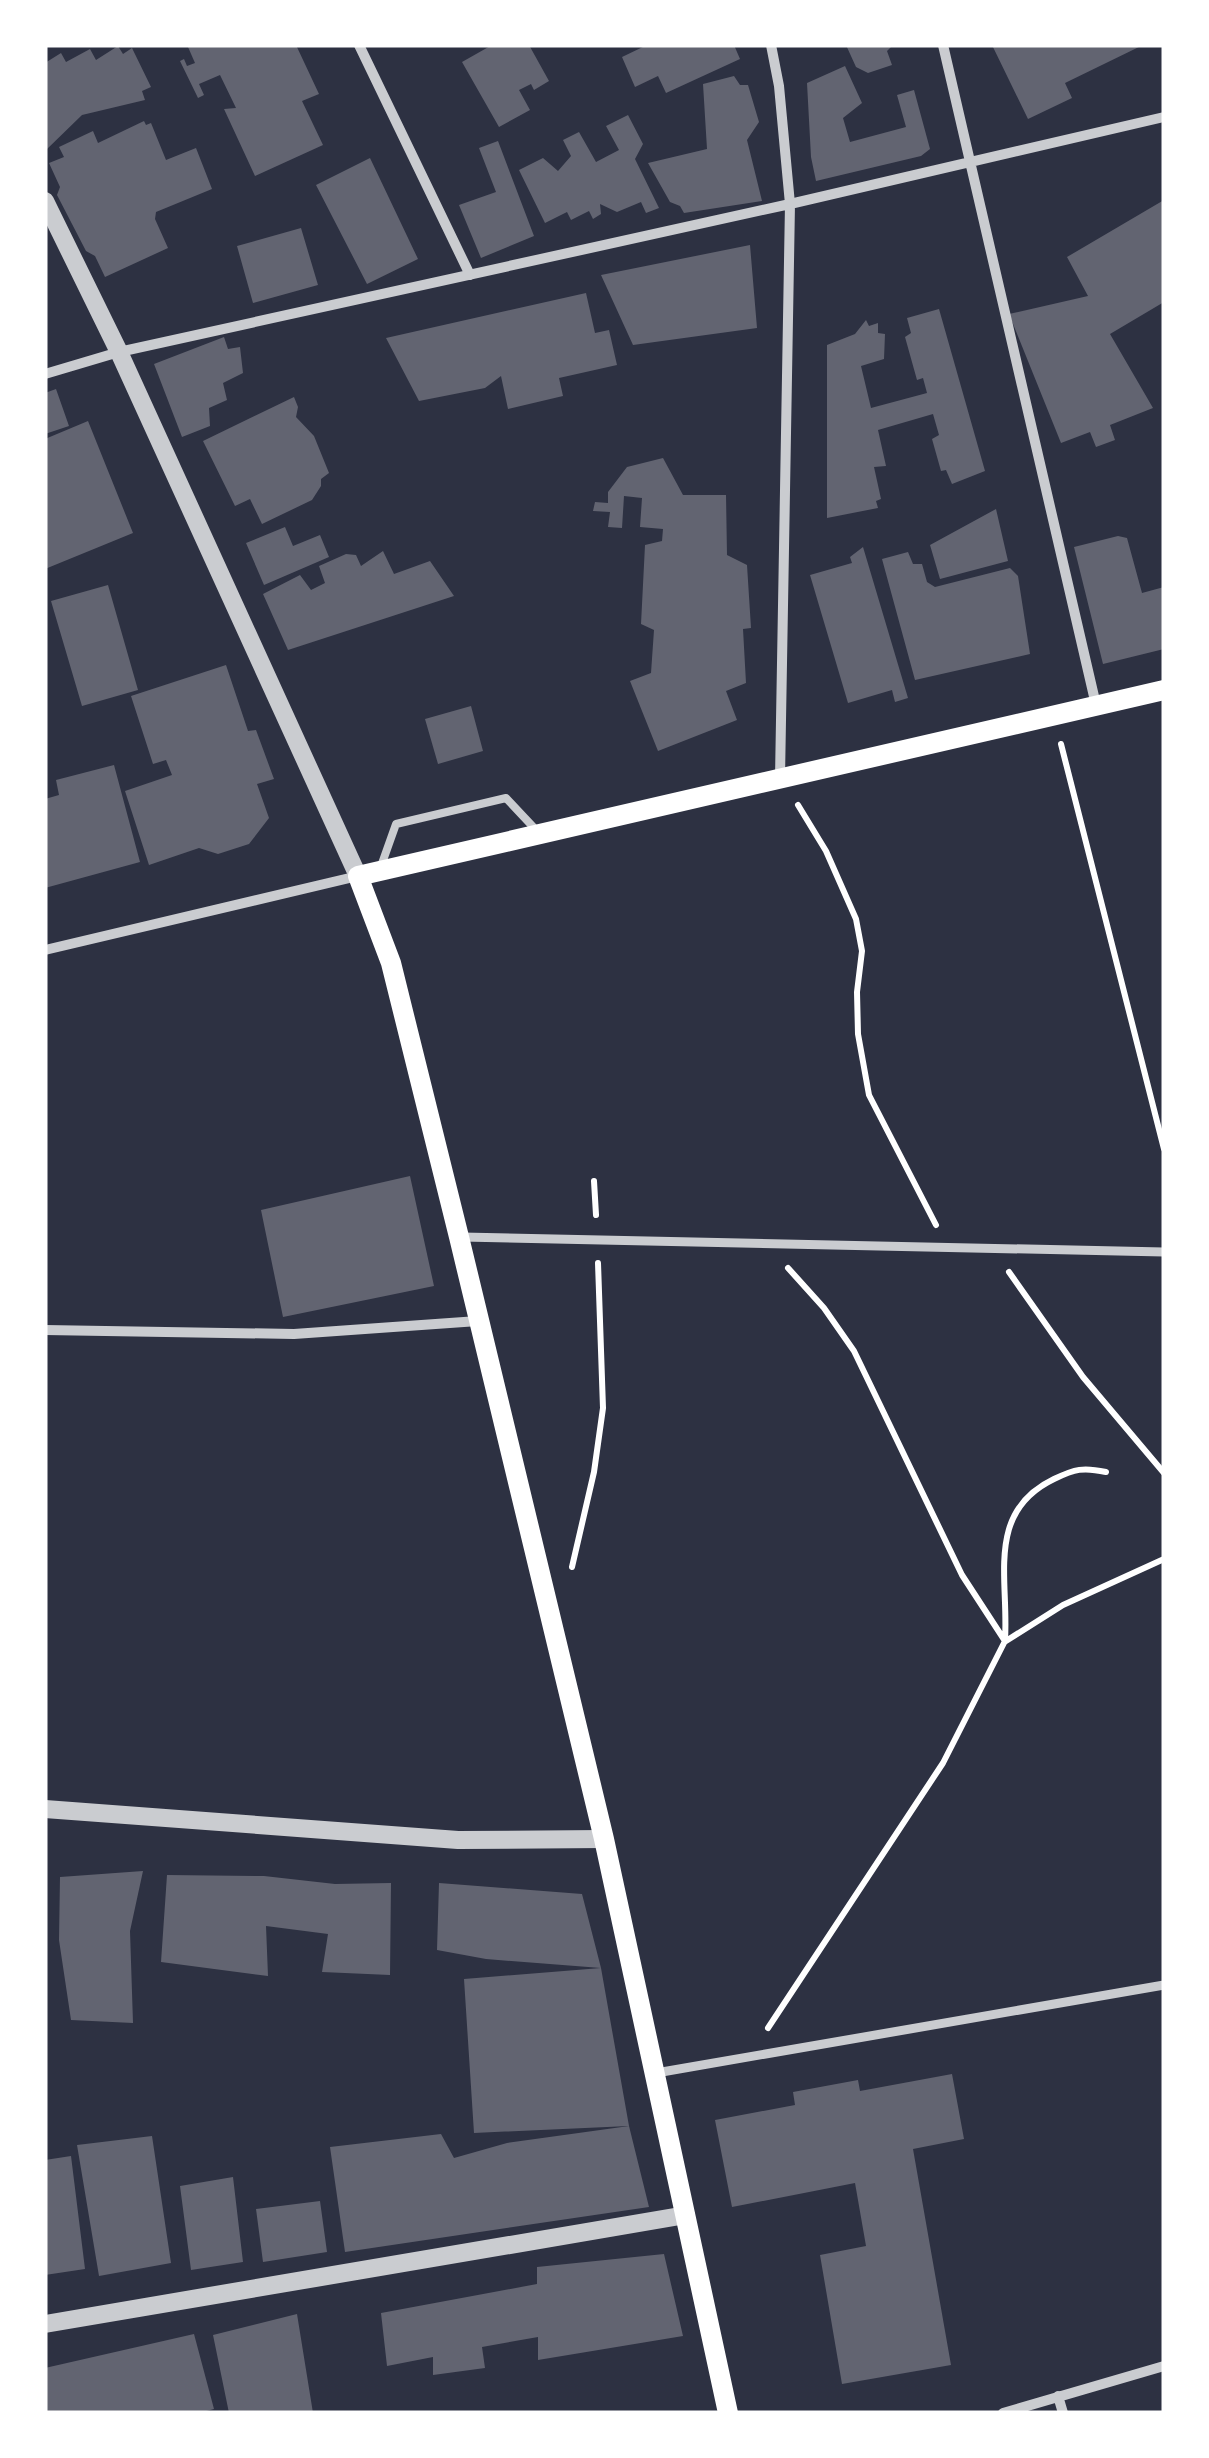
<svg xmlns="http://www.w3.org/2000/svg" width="1209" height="2458" font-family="Inter,sans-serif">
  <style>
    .building { fill: #626471 }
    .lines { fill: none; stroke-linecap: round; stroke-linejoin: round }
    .path { stroke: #fff; stroke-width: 6 }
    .service { stroke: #caccd0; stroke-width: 8 }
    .pedestrian { stroke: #caccd0; stroke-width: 9 }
    .minor { stroke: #caccd0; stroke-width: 10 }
    .tertiary { stroke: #caccd0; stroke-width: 18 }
    .secondary { stroke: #fff; stroke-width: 20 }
  </style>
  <rect width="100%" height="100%" fill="#2d3142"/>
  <path class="building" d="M 191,45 L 296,45 L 319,94 L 302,101 L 323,145 L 255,176 L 224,109 L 236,108 L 220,75 L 199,84 L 204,95 L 198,98 L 180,61 L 184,59 L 187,66 L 195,63 L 188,47 Z
    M 492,45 L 529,45 L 549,81 L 534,90 L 531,84 L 519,90 L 530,110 L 499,127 L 462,62 Z
    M 647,45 L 734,45 L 740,59 L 666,93 L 658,76 L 635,87 L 622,57 Z
    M 846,45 L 893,45 L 887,51 L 892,65 L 868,73 L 856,67 Z
    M 992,45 L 1143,45 L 1065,83 L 1072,98 L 1028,119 Z
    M 118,46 L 123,54 L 132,48 L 151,87 L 142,91 L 145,100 L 82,115 L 45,151 L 45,63 L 61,53 L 66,62 L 90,49 L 96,60 Z
    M 845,66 L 862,103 L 843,118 L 850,142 L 906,127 L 897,95 L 914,90 L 930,149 L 921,156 L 816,181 L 811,157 L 807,83 Z
    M 734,76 L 740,85 L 748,85 L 759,122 L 747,140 L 762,201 L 684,213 L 680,206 L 670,202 L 648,163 L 707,149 L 703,84 Z
    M 628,115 L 643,144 L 635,159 L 659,208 L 646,213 L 641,202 L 617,212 L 600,204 L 601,214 L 593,219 L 589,211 L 571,220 L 567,212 L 545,223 L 519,170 L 543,158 L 558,171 L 571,156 L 563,140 L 579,132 L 596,162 L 619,150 L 606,126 Z
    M 144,121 L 146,125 L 151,123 L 166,160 L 196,148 L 212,189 L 156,212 L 155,219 L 168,248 L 105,277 L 95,256 L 86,251 L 57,195 L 60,187 L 49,163 L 64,157 L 59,147 L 93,131 L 98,143 Z
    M 498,141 L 534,236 L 481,258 L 459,205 L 496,192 L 479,148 Z
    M 370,158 L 418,259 L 367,284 L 316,185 Z
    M 1164,200 L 1164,302 L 1110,334 L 1153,408 L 1110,425 L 1115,440 L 1096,447 L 1090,432 L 1061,443 L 1009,314 L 1088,296 L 1067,257 Z
    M 301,228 L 318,285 L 253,303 L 237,246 Z
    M 750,245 L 757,328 L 633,345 L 601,275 Z
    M 586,293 L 595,333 L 609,330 L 617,365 L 559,378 L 563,396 L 508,409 L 501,376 L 485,388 L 419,401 L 386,338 Z
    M 939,309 L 985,471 L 952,484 L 946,470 L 941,471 L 932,439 L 939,435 L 933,414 L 878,430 L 886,466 L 874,467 L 881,499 L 876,501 L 878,508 L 827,518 L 827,345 L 855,334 L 866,320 L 869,326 L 878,323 L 878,333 L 885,334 L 884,359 L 861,366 L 871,408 L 927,393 L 923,378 L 917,380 L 905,337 L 911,333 L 907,318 Z
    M 224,337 L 228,349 L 240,347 L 243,373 L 223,383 L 227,400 L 209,408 L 210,426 L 182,437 L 154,364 Z
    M 56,389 L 69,426 L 45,434 L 45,393 Z
    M 294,397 L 298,407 L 296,417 L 314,436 L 329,473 L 321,479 L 321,486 L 312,500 L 262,524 L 250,499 L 235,506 L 203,441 Z
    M 88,421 L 133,533 L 45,569 L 45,439 Z
    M 663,458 L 683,495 L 726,495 L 727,555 L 747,565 L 751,628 L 743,629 L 746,683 L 726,691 L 737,720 L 658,751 L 630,681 L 651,673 L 654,630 L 641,624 L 645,545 L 662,541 L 663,529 L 640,527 L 642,498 L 624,496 L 622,528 L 608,527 L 610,512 L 593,511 L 595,502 L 608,503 L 608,492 L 627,467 Z
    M 996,509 L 1008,561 L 940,579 L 930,545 Z
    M 285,527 L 293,546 L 320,535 L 329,557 L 264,585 L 246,543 Z
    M 1118,536 L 1127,538 L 1142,593 L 1164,587 L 1164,649 L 1103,664 L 1074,547 Z
    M 863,547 L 908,698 L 895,702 L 892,690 L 848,703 L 810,575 L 852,563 L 850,557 Z
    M 383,551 L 394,574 L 430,561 L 454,596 L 288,650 L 263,594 L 300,575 L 311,590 L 325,583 L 319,566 L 346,554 L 356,555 L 361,566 Z
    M 908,552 L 913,564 L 922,564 L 927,582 L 935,587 L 1010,568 L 1018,576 L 1030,654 L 915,680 L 882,559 Z
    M 108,585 L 138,690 L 82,706 L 51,601 Z
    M 226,665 L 248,731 L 256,730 L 274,779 L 257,784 L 269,818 L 249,844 L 218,854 L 199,848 L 149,865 L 125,791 L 172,775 L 166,760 L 153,764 L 131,696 Z
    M 471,706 L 483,751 L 438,764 L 425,719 Z
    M 114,765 L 140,862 L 45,888 L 45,799 L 59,795 L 56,780 Z
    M 410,1176 L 434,1286 L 283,1317 L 261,1210 Z
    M 143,1871 L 130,1931 L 133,2023 L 71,2020 L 59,1940 L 60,1877 Z
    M 167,1875 L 264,1876 L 335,1884 L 391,1883 L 390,1975 L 322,1972 L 328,1934 L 266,1926 L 268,1976 L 161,1962 Z
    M 439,1883 L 582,1894 L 601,1968 L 629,2126 L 474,2133 L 464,1979 L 601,1968 L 486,1959 L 437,1950 Z
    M 952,2074 L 964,2139 L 913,2149 L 951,2365 L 842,2384 L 820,2255 L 866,2246 L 855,2183 L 732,2207 L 715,2120 L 795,2105 L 793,2092 L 858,2080 L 860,2091 Z
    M 629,2126 L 649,2207 L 345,2252 L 330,2147 L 441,2134 L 454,2158 L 507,2143 Z
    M 152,2136 L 171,2263 L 99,2276 L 77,2145 Z
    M 71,2156 L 85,2269 L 45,2275 L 45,2160 Z
    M 233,2177 L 243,2262 L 191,2270 L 180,2186 Z
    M 320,2201 L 327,2252 L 263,2262 L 256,2209 Z
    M 664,2254 L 683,2336 L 538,2360 L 538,2337 L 482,2347 L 485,2368 L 433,2375 L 433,2357 L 387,2366 L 381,2313 L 537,2284 L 537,2267 Z
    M 297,2314 L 313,2413 L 229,2413 L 213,2335 Z
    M 194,2334 L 214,2409 L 199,2413 L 45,2413 L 45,2368 Z"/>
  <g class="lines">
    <path class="path" d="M 1061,744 L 1164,1149
      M 798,805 L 826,851 L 856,919 L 862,951 L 857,992 L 858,1034 L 869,1095 L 936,1225
      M 594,1181 L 596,1215
      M 1009,1272 L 1083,1377 L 1164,1473
      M 572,1567 L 594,1472 L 603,1408 L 598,1263
      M 1005,1640 C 1009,1579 985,1512 1054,1479 C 1075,1469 1083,1467 1106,1472
      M 1006,1641 L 1063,1605 L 1164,1559
      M 768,2028 L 943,1763 L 1005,1641 L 962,1575 L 854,1351 L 824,1308 L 788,1268"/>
    <path class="service" d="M 380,869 L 396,824 L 506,798 L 537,831"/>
    <path class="pedestrian" d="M 462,1237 L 1164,1252
      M 656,2073 L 1164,1985"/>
    <path class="minor" d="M 359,45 L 470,275
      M 771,45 L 779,86 L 790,204 L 780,778
      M 943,45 L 1096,705
      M 45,374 L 119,352 L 790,204 L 1164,117
      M 45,950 L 358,876
      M 45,1330 L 294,1334 L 478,1321
      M 1058,2396 L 1063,2413
      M 1003,2413 L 1164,2366"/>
    <path class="tertiary" d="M 45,201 L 119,352 L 358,876
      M 45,1809 L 458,1840 L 604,1839
      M 45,2324 L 686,2215"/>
    <path class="secondary" d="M 728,2413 L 604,1839 L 459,1237 L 391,963 L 358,876 L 1164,690"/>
  </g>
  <rect width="1209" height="2458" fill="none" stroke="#ffffff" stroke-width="95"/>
</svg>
